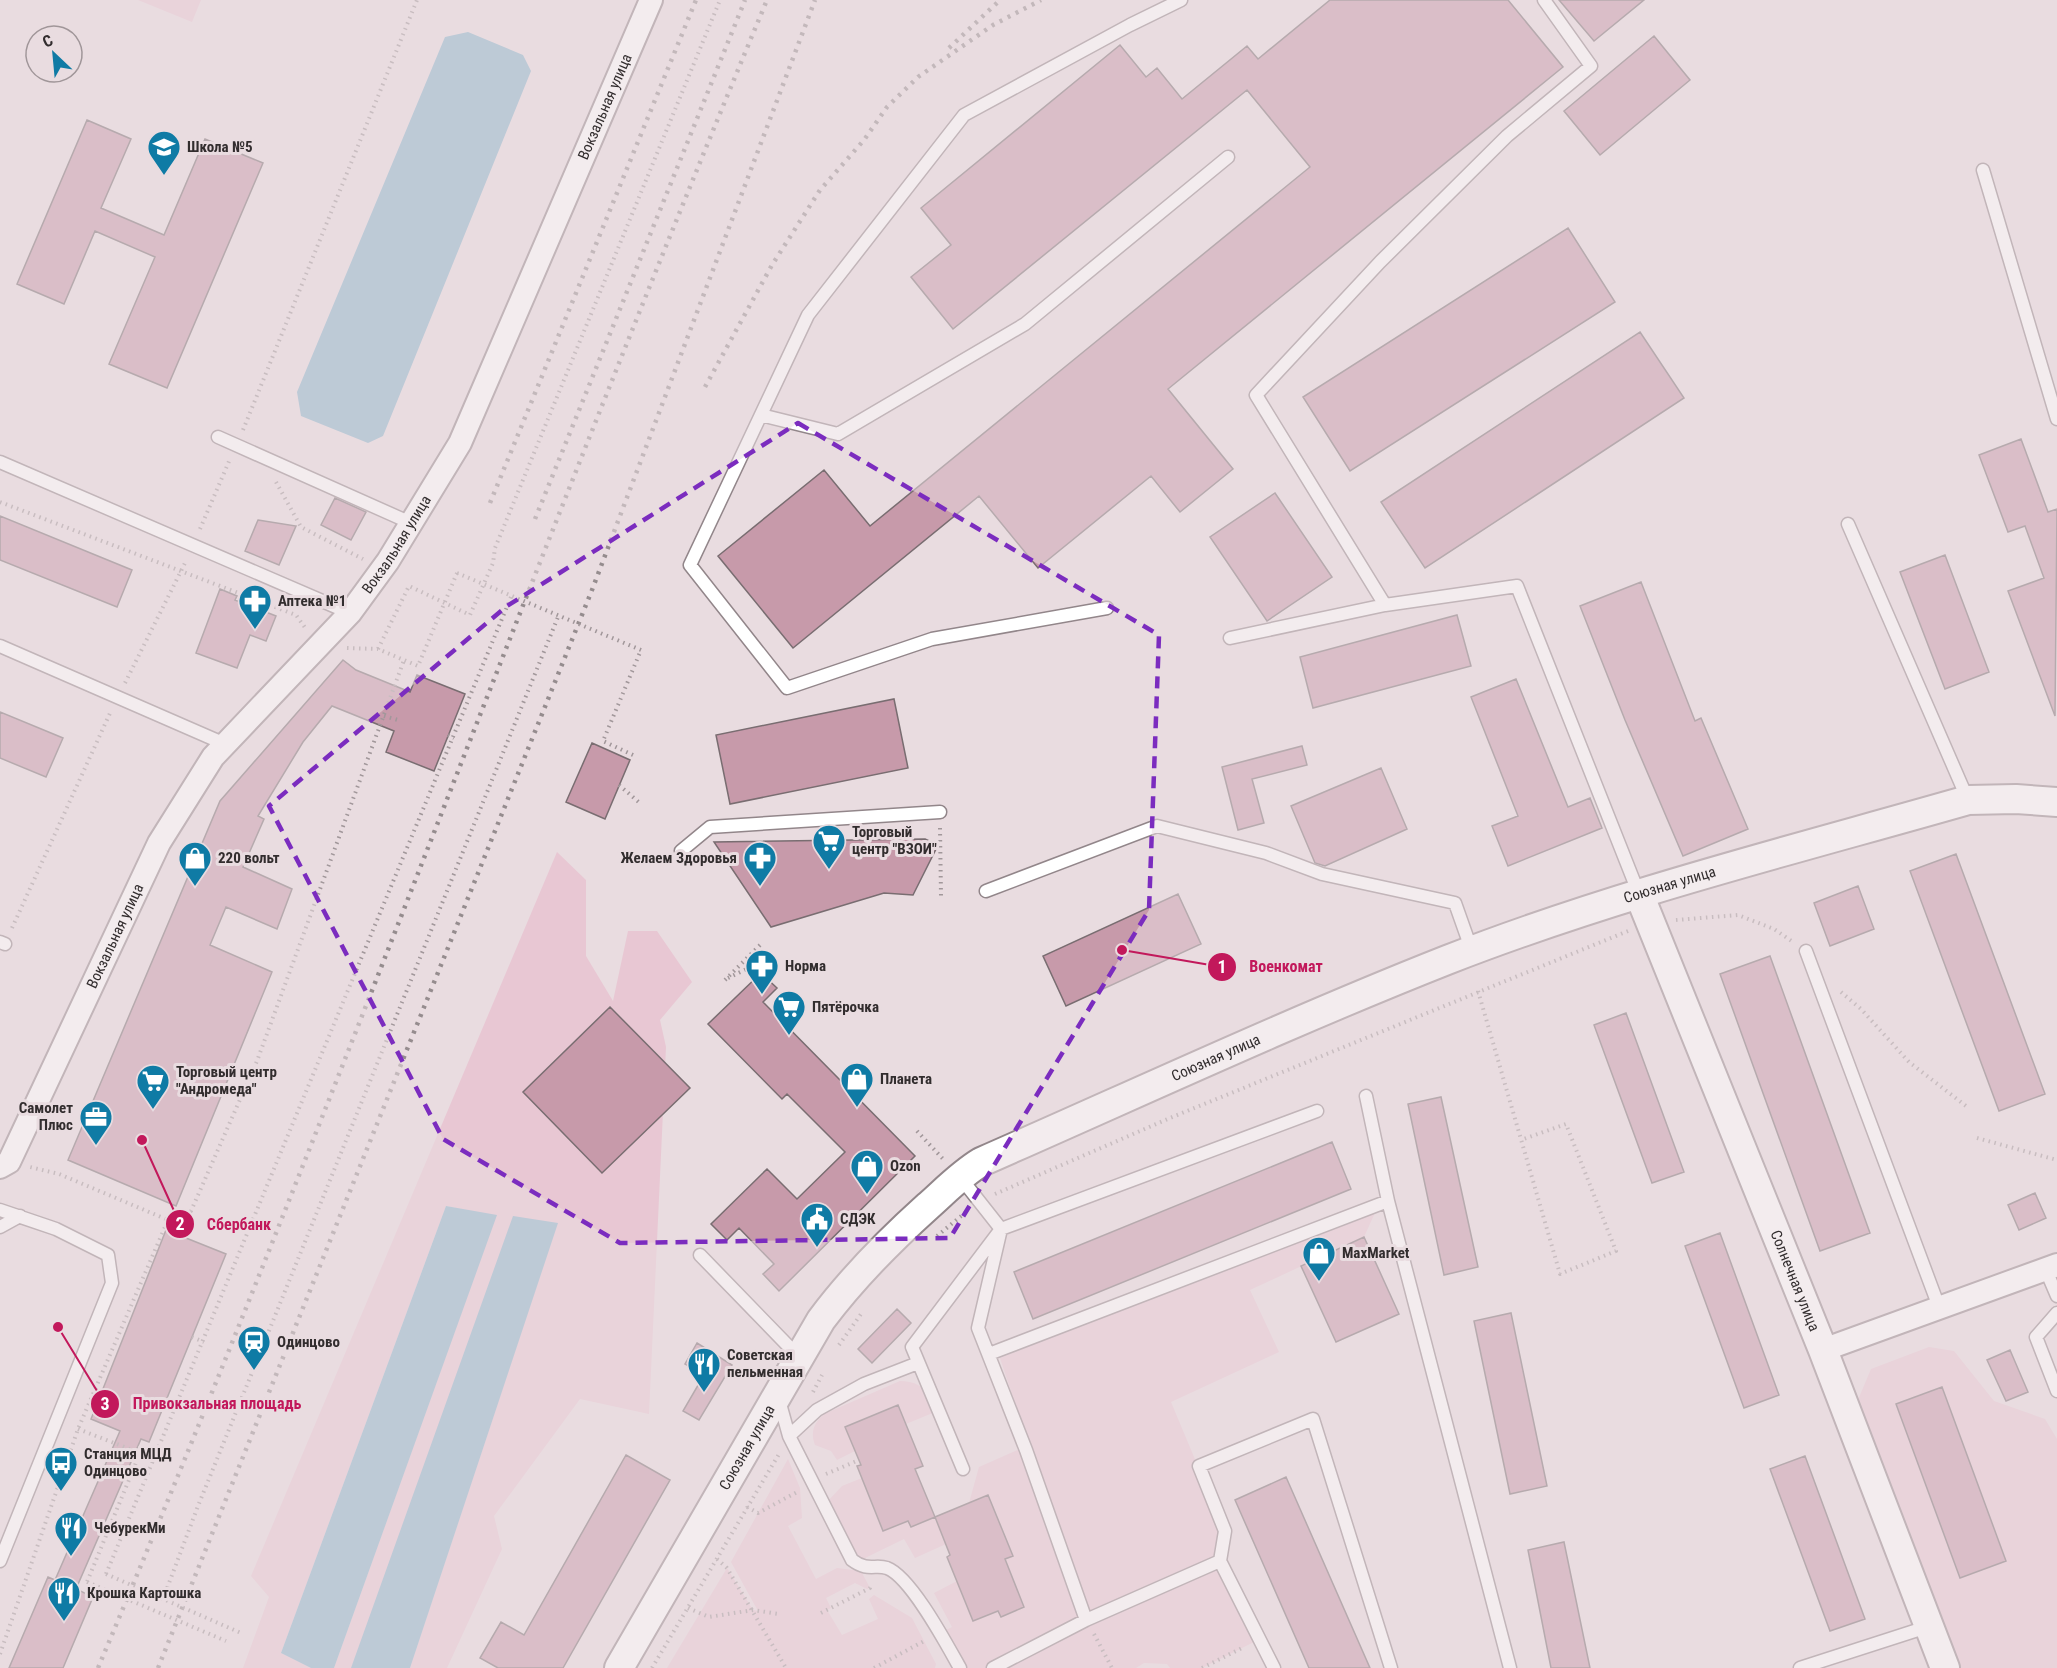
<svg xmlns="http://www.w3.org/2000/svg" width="2057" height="1668" font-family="'Roboto Condensed',sans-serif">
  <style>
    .green { fill: #e8c7d3 }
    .water { fill: #87b3cb }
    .building { fill: #c79aaa; stroke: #796d71; stroke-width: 1.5 }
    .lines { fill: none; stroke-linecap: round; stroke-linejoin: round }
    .service-casing { stroke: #92868a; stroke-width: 15 }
    .minor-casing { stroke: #92868a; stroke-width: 26 }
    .tertiary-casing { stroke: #92868a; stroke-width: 32 }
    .path { stroke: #a1979a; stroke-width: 4; stroke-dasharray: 1.5 4.5; stroke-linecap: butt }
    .service { stroke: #fff; stroke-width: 12 }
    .minor { stroke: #fff; stroke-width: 22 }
    .tertiary { stroke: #fff; stroke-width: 28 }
    .rail { stroke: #958c8e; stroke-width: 4.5; stroke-dasharray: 3 6; stroke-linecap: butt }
    .path-bridge { stroke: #a1979a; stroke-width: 4; stroke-dasharray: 1.5 4.5; stroke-linecap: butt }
    .marked { fill: none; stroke: #7b2cbf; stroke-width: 4.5; stroke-dasharray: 12 8; stroke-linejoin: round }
    .labels { text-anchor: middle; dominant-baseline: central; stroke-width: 6; stroke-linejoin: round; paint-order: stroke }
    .street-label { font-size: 15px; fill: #322d2e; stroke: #e9dce0 }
    .poi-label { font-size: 15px; font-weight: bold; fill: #322d2e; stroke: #e9dce0; text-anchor: start }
    .leader { fill: none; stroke: #c2185b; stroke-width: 2 }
    .callout-dot { fill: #c2185b; stroke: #e9dce0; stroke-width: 2 }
    .mark-label { font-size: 18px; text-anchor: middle; font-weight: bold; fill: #fff }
    .callout-label { font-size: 16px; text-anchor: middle; font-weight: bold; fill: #c2185b; stroke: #e9dce0; stroke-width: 6; stroke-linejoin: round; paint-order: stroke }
  </style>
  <rect width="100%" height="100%" fill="#e9dce0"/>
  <path class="green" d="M 138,0 L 201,0 L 192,22 Z
    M 557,852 L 586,880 L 586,956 L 613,1001 L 628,931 L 657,931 L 692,982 L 660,1020 L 666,1047 L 649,1414 L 580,1399 L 494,1516 L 502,1549 L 447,1668 L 410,1668 L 557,1223 L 351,1668 L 334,1668 L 496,1216 L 446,1206 L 281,1653 L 311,1668 L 243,1668 L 269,1597 L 251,1576 Z
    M 1379,1204 L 1364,1237 L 1250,1290 L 1279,1352 L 1171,1402 L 1225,1531 L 1220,1561 L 1260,1639 L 1202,1668 L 1170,1668 L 1167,1664 L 1144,1663 L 1136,1668 L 960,1668 L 940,1633 L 952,1627 L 934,1593 L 957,1581 L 974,1621 L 998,1611 L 1001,1617 L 1024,1607 L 1005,1559 L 1012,1556 L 969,1503 L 979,1467 L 1022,1448 L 1080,1600 L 1000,1358 Z
    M 1929,1347 L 1954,1351 L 1994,1401 L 2045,1419 L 2057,1439 L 2057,1668 L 1956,1668 L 1852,1414 L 1871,1369 Z
    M 900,1381 C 924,1382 926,1391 935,1412 L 906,1424 L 845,1427 L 855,1451 L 837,1460 L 831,1451 L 815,1445 C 810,1432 814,1423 824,1414 Z
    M 788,1459 L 800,1488 L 802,1518 L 788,1526 L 816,1579 L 837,1568 L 861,1571 L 870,1588 L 867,1589 L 855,1583 L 826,1598 L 831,1608 L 827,1610 L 842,1635 L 878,1619 L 869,1599 L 874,1595 L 912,1618 L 936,1664 L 935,1668 L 667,1668 L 727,1568 L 753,1610 L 758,1611 L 731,1562 Z
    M 862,1478 L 883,1531 L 908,1521 L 911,1527 L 935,1517 L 946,1544 L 915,1558 L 904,1539 L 863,1559 L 857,1558 L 827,1502 L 842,1486 Z"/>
  <path class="water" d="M 468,32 L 523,55 L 531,71 L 383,436 L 368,443 L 301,416 L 297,392 L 445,37 Z
    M 446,1206 L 497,1215 L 334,1668 L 311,1668 L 281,1653 Z
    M 513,1216 L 558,1223 L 410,1668 L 351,1668 Z"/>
  <path class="building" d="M 1330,0 L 1508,0 L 1563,67 L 1168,389 L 1233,469 L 1180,512 L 1151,476 L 1038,568 L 979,496 L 793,648 L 718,556 L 824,470 L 870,526 L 1310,167 L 1247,90 L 953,329 L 911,277 L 951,245 L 921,208 L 1120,45 L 1146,77 L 1157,68 L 1182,99 L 1247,46 L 1258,59 Z
    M 1559,0 L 1644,0 L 1594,41 Z
    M 1654,36 L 1690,80 L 1600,155 L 1564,111 Z
    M 87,120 L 131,139 L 101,208 L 164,235 L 205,139 L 263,163 L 167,388 L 109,364 L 155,257 L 95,231 L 64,304 L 17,284 Z
    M 1568,228 L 1615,302 L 1350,471 L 1303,397 Z
    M 1640,332 L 1684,398 L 1425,568 L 1381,502 Z
    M 2021,439 L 2048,512 L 2057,509 L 2055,716 L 2008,591 L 2044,578 L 2025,526 L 2008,532 L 1979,455 Z
    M 1275,493 L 1332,577 L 1267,621 L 1210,537 Z
    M 335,498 L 366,512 L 351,540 L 321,525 Z
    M 0,516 L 132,570 L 117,607 L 0,560 Z
    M 258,520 L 296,526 L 279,565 L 245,551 Z
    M 1945,555 L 1989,672 L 1945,689 L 1900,572 Z
    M 1641,582 L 1695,721 L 1701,718 L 1748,829 L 1683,856 L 1625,720 L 1580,606 Z
    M 220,589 L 237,596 L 235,600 L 276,616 L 266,641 L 250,635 L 237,668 L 196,653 Z
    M 1457,615 L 1471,666 L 1313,708 L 1300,657 Z
    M 343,660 L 356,670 L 410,692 L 417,675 L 465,694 L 434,771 L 386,752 L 394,731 L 332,706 L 303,742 L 258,816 L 264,819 L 243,867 L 292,889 L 277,929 L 226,907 L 210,945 L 272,972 L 176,1206 L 68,1160 L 220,801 Z
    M 1516,679 L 1568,807 L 1590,798 L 1602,828 L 1508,866 L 1492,826 L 1518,816 L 1471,697 Z
    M 894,699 L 908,768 L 730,804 L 716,735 Z
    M 0,712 L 63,738 L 46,777 L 0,758 Z
    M 592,743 L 630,760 L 605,819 L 566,802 Z
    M 1302,746 L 1307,765 L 1252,779 L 1264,823 L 1238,830 L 1222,767 Z
    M 1381,768 L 1407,829 L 1325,866 L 1315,863 L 1291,806 Z
    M 925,839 L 938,845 L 913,895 L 884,893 L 771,927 L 714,842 Z
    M 1956,854 L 2045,1094 L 1999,1111 L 1910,871 Z
    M 1858,886 L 1874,929 L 1830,946 L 1814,903 Z
    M 1178,894 L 1201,944 L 1066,1006 L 1043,956 Z
    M 1770,956 L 1870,1233 L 1820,1251 L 1720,974 Z
    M 761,973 L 777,988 L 763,1002 L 915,1156 L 779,1291 L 763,1274 L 774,1264 L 739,1228 L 727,1240 L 711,1224 L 767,1169 L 797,1199 L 845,1152 L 787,1094 L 782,1099 L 708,1024 Z
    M 610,1007 L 690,1088 L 602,1173 L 523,1092 Z
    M 1626,1013 L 1684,1172 L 1652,1183 L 1594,1025 Z
    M 1441,1097 L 1478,1267 L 1444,1275 L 1408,1104 Z
    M 1332,1142 L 1351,1189 L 1033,1319 L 1014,1272 Z
    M 2035,1193 L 2046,1218 L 2019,1230 L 2008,1205 Z
    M 166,1230 L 226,1254 L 149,1442 L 141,1439 L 76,1589 L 93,1597 L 63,1668 L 9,1668 L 48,1577 L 55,1580 L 120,1431 L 91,1419 Z
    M 1720,1233 L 1779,1395 L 1744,1408 L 1685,1246 Z
    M 1364,1237 L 1399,1314 L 1336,1342 L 1301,1266 Z
    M 897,1309 L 911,1323 L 872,1363 L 858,1349 Z
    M 1511,1313 L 1547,1486 L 1510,1494 L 1474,1321 Z
    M 697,1343 L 732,1365 L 699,1420 L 683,1411 L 704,1375 L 685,1364 Z
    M 2010,1350 L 2028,1392 L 2006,1401 L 1987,1360 Z
    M 1942,1387 L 2006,1561 L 1960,1578 L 1896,1404 Z
    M 898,1405 L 923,1466 L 915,1469 L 935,1517 L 911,1527 L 908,1521 L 883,1531 L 857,1466 L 861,1465 L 845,1427 Z
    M 626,1455 L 670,1480 L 563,1668 L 498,1668 L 480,1658 L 501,1622 L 524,1635 Z
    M 1805,1456 L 1865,1619 L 1830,1631 L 1770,1469 Z
    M 1286,1477 L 1370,1668 L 1309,1668 L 1235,1500 Z
    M 988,1495 L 1013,1556 L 1005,1559 L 1024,1607 L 1001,1617 L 998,1611 L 973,1621 L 947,1557 L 950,1555 L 935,1517 Z
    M 1564,1542 L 1590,1668 L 1551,1668 L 1528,1550 Z"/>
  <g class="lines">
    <defs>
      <path id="service" d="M 1983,170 L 2057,419
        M 761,415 L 838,434 L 1025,324 L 1228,157
        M 218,437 L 411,523
        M 0,462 L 350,613
        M 1848,524 L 1968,800
        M 1385,605 L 1256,395 L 1380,262 L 1507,136 L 1591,66 L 1544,0
        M 1107,608 L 932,639 L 787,688 L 690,565 L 808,315 L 964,115 L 1130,25 L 1181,0
        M 1230,638 L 1385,605 L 1517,586 L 1639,894
        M 0,646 L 225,744
        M 681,851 L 710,827 L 940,812
        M 986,891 L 1157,826 L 1266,853 L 1322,874 L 1455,903 L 1472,951
        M 0,942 L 5,944
        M 1806,951 L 1939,1307
        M 1366,1096 L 1388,1201
        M 960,1177 L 1001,1229 L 978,1328 L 1026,1450 L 1086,1620
        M 0,1210 L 56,1229 L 108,1255 L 112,1283 L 0,1561
        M 0,1227 L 20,1216
        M 700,1255 L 798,1356
        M 2045,1268 L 2057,1296
        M 2057,1313 L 2036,1337 L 2057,1391
        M 989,1354 L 1388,1201 L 1510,1668
        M 779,1400 L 789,1436 L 852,1560 C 868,1572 875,1564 887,1568 C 911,1577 947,1645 960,1668
        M 789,1436 L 817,1410 L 864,1384 L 918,1363
        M 963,1469 L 912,1347 L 1001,1229 L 1317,1111
        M 993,1668 L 1086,1620 L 1220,1561
        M 1274,1668 L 1220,1561 L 1225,1531 L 1199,1466 L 1313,1419 L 1391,1668
        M 1800,1668 L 1927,1627"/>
      <g id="minor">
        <path id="s1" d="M 0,1167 L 9,1162 L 159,843 L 213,757 L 350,613 L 388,561 L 460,443 L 651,0"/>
        <path d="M 1823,1350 L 2057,1265"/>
      </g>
      <g id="tertiary">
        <path id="s2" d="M 1639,894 L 1823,1350 L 1945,1668"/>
        <path id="s3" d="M 619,1668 L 821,1320 C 853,1277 888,1242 928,1206 C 945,1191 961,1174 981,1162 C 1136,1094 1290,1022 1447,960 C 1616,894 1793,850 1968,800 L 2016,799 L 2057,802"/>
      </g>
    </defs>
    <use href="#service" class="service-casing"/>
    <use href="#minor" class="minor-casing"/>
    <use href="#tertiary" class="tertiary-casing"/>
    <path class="path" d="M 243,430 L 417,0
      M 276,482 L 301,527 L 363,559
      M 0,502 L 296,615 L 306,629
      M 200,529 L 230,459
      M 347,648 L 378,649 L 418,666 L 457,573
      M 378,649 L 409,586 L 470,615 L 493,563 L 495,548 L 720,0
      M 125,683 L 186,561
      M 384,716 L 398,720
      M 448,735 L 454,738
      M 633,755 L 603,741 L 641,650
      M 619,785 L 641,804
      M 940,828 L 941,896
      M 1676,920 L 1738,915 L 1774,929 L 1793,942
      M 12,928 L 111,711
      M 728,978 L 757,964
      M 725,980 L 762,943
      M 1478,991 L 1560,1274 L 1616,1251 L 1566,1124 L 1521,1140
      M 1841,992 L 1861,1009 L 1909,1062 L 1966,1106
      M 917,1131 L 943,1159
      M 1977,1138 L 2057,1160
      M 995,1194 L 1170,1118 L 1628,931
      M 168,1220 L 191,1211 L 257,1061 L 404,660
      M 937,1236 L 966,1212
      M 192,1337 L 204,1342
      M 839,1345 L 861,1314
      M 813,1392 L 822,1375
      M 78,1429 L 140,1453 L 87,1582
      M 826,1474 L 859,1460
      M 747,1507 L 758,1513 L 799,1491
      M 717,1559 L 727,1568 L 786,1668
      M 106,1574 L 511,597
      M 163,1599 L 198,1506 L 558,617
      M 688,1608 L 709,1617 L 753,1610 L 779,1614
      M 821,1613 L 870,1588 L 871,1584
      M 1094,1634 L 1112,1668
      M 0,1654 L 78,1429 L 168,1220 L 59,1174 L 30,1167
      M 652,1668 L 779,1454
      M 874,1668 L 926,1640
      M 1202,1668 L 1244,1647"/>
    <use href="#service" class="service"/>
    <use href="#minor" class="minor"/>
    <use href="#tertiary" class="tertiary"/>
    <path class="rail" d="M 949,48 L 1000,0
      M 705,387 L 772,265 L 820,190 L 864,140 L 887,107 L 918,77 L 993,25 L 1041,0
      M 490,503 L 696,0
      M 535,519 L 745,0
      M 98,1668 C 331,1116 536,553 767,0
      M 158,1668 L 592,590 L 815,0"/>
    <path class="path-bridge" d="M 457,573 L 641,650
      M 106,1574 L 241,1633
      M 87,1582 L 226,1641"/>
  </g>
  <path d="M0 0H2057V1668H0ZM 798,423 L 1159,635 L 1149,910 L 950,1238 L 620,1243 L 443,1139 L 269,806 L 507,606 Z" fill="#e9dce0" fill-opacity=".55" fill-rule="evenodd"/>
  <path class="marked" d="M 798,423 L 1159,635 L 1149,910 L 950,1238 L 620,1243 L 443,1139 L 269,806 L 507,606 Z"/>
  <defs>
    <symbol id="school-pin" viewBox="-11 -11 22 30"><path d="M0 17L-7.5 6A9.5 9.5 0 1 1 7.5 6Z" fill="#0f7ba5" stroke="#e9dce0"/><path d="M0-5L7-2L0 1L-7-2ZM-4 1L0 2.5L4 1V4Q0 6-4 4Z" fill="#fff"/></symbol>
    <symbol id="pharmacy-pin" viewBox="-11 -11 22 30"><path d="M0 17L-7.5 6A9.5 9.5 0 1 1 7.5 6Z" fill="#0f7ba5" stroke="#e9dce0"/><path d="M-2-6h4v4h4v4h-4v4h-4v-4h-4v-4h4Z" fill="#fff"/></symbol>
    <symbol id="supermarket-pin" viewBox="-11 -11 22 30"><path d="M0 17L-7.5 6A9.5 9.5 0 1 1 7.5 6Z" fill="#0f7ba5" stroke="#e9dce0"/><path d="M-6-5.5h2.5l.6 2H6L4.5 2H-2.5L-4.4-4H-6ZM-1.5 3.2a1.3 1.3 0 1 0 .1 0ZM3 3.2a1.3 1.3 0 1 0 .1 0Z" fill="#fff"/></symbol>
    <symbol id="shop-pin" viewBox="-11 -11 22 30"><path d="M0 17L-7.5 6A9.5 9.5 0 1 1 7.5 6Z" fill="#0f7ba5" stroke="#e9dce0"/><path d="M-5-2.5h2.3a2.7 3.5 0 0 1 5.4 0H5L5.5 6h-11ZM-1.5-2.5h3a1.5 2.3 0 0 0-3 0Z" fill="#fff"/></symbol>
    <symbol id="office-pin" viewBox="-11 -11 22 30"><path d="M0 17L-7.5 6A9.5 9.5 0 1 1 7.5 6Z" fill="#0f7ba5" stroke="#e9dce0"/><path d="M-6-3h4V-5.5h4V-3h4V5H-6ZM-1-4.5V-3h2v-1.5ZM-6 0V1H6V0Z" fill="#fff"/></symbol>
    <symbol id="civic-pin" viewBox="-11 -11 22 30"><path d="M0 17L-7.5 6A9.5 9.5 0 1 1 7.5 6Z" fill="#0f7ba5" stroke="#e9dce0"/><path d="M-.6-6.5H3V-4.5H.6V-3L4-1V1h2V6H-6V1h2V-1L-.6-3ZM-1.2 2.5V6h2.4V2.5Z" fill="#fff"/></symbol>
    <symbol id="station-pin" viewBox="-11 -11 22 30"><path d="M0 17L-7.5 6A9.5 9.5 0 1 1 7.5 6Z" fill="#0f7ba5" stroke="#e9dce0"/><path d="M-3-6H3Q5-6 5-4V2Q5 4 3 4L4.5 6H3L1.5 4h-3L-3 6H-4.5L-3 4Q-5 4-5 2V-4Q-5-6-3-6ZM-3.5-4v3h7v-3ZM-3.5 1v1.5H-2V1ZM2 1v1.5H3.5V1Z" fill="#fff"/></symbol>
    <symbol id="restaurant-pin" viewBox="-11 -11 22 30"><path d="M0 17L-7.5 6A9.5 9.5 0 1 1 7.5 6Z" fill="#0f7ba5" stroke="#e9dce0"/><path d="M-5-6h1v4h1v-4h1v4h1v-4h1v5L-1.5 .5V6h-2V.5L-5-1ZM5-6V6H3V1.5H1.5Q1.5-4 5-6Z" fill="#fff"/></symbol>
    <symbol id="bus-pin" viewBox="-11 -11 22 30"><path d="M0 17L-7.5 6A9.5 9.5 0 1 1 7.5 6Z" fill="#0f7ba5" stroke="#e9dce0"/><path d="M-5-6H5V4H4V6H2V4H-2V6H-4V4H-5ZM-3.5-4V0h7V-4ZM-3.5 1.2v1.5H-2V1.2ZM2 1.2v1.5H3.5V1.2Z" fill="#fff"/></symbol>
  </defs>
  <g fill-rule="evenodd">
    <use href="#school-pin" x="145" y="128" width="38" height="52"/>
    <use href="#pharmacy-pin" x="236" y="582" width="38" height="52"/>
    <use href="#supermarket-pin" x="810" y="822" width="38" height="52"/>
    <use href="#shop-pin" x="176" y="839" width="38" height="52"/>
    <use href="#pharmacy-pin" x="741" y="839" width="38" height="52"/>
    <use href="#pharmacy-pin" x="743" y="947" width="38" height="52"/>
    <use href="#supermarket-pin" x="770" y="988" width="38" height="52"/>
    <use href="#shop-pin" x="838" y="1060" width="38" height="52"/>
    <use href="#supermarket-pin" x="134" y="1062" width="38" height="52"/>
    <use href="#office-pin" x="77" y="1098" width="38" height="52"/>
    <use href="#shop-pin" x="848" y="1147" width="38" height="52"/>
    <use href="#civic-pin" x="798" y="1200" width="38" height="52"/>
    <use href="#shop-pin" x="1300" y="1234" width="38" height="52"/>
    <use href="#station-pin" x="235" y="1323" width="38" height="52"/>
    <use href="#restaurant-pin" x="685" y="1345" width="38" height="52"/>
    <use href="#bus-pin" x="42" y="1444" width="38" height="52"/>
    <use href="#restaurant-pin" x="52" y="1509" width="38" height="52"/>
    <use href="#restaurant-pin" x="45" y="1574" width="38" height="52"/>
  </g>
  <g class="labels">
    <g class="street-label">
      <text stroke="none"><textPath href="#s1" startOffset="1232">Вокзальная улица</textPath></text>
      <text stroke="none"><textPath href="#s1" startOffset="746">Вокзальная улица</textPath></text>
      <text stroke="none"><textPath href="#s3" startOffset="1371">Союзная улица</textPath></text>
      <text stroke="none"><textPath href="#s1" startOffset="260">Вокзальная улица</textPath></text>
      <text stroke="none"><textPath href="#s3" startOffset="885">Союзная улица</textPath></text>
      <text stroke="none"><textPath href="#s2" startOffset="417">Солнечная улица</textPath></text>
      <text stroke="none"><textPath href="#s3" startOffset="255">Союзная улица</textPath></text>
    </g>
    <g class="poi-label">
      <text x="187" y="147">Школа №5</text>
      <text x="278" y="601">Аптека №1</text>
      <text x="852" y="832">Торговый<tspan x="852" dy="17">центр "ВЗОИ"</tspan></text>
      <text x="218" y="858">220 вольт</text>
      <text x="737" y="858" text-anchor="end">Желаем Здоровья</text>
      <text x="785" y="966">Норма</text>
      <text x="812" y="1007">Пятёрочка</text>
      <text x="176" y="1072">Торговый центр<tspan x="176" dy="17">"Андромеда"</tspan></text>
      <text x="880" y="1079">Планета</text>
      <text x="73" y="1108" text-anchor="end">Самолет<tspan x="73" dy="17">Плюс</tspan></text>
      <text x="890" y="1166">Ozon</text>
      <text x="840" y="1219">СДЭК</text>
      <text x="1342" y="1253">MaxMarket</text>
      <text x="277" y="1342">Одинцово</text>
      <text x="727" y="1355">Советская<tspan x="727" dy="17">пельменная</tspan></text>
      <text x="84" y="1454">Станция МЦД<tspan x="84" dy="17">Одинцово</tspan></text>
      <text x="94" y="1528">ЧебурекМи</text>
      <text x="87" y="1593">Крошка Картошка</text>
    </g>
  </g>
  <path class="leader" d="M1122 950L1222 967M142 1140L180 1224M58 1327L105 1404"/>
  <g class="callout-dot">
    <circle cx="1122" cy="950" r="6"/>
    <circle cx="142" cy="1140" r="6"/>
    <circle cx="58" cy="1327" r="6"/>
    <circle cx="1222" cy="967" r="15"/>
    <circle cx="180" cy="1224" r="15"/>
    <circle cx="105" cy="1404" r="15"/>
  </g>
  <g class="mark-label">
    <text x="1222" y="973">1</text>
    <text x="180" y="1230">2</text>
    <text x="105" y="1410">3</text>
  </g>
  <g class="callout-label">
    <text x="1286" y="972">Военкомат</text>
    <text x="239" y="1230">Сбербанк</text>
    <text x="217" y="1409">Привокзальная площадь</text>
  </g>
  <g transform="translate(54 54) rotate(334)"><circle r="28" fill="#e9dce0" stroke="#a09699" stroke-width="1.5"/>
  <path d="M0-4.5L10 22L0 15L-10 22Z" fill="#0f7ba5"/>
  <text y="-9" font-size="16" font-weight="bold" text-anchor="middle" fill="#322d2e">С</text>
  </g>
</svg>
